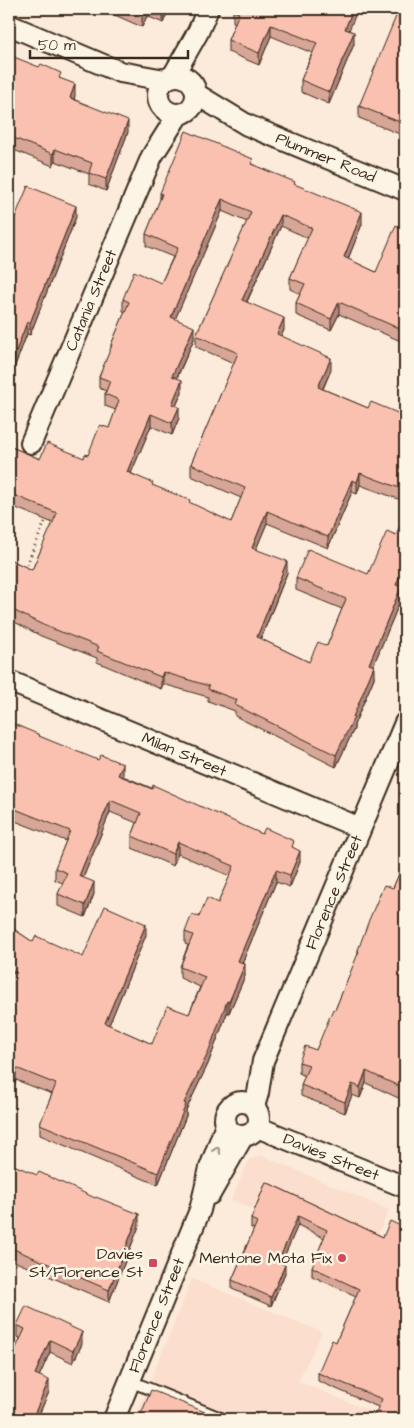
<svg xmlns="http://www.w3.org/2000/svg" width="414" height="1428" font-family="'Architects Daughter',sans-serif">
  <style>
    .built { fill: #fbdecd }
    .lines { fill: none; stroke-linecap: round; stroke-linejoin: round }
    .lane-casing { stroke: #3b2a1e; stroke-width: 14 }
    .street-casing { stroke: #3b2a1e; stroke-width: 24 }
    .path { stroke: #3b2a1e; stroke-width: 3; stroke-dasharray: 1 4; stroke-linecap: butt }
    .lane { stroke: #fcf5e5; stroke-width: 10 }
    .street { stroke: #fcf5e5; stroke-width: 20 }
    .wall { fill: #d7a697; stroke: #3b2a1e; fill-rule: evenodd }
    .shaded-wall { fill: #af877b; stroke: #3b2a1e }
    .building { fill: #fac1b0; stroke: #3b2a1e; fill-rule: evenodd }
    .oneway { stroke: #9c9082 }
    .poi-dot { fill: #d1495b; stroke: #fcf5e5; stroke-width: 2 }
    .labels { text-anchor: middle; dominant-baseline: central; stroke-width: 5; stroke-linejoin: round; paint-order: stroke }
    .street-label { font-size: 16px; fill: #3b2a1e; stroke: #fcf5e5 }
    .poi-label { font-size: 16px; fill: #3b2a1e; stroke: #fcf5e5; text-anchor: end }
  </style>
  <rect width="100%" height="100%" fill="#fcebda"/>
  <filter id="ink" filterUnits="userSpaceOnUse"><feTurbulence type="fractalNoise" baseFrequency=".02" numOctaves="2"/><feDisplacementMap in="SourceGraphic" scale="10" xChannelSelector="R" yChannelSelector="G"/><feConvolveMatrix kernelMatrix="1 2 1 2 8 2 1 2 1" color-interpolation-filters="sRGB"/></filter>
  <g filter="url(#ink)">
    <path class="built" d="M 261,1155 L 389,1210 L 351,1295 L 309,1276 L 324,1239 L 231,1200 L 249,1160 Z
      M 192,1279 L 322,1332 L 298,1381 L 389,1419 L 135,1419 Z"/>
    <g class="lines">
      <defs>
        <path id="lane" d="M 130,1381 L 223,1419"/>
        <g id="street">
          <path d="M 9,25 L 120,72 L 165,80"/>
          <circle cx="177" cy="95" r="19"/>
          <path d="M 173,76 L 198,32 L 208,9"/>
          <path id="s1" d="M 196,94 L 247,125 L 405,190"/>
          <path id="s2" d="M 31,443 L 152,156 L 178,115"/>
          <path id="s3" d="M 9,681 L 360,828"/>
          <circle cx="242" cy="1119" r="17"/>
          <path id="s4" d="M 254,1106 L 258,1093 L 263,1061 L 405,723"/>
          <path id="s5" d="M 257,1127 L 405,1187"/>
          <path d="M 210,1194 L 243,1136"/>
          <path id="s6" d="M 114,1419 L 200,1210 L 210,1168 L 226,1125"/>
        </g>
      </defs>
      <use href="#lane" class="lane-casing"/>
      <use href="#street" class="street-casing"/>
      <path class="path" d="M 25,569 L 47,517"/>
      <use href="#lane" class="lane"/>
      <use href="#street" class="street"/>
    </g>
    <path class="wall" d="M 101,9 L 169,9 L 163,23 L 147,16 L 142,27 Z
      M 361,9 L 369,9 L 367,12 Z
      M 405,9 L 405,136 L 359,118 L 359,106 Z
      M 233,11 L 349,30 L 354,44 L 329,104 L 301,92 L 301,80 L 312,53 L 271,36 L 259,65 L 228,52 L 228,40 L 235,23 L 233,22 Z
      M 9,55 L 61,79 L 75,96 L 74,99 L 128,132 L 106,191 L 89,184 L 89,174 L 55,161 L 53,166 L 9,148 Z
      M 253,164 L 295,185 L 362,224 L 348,259 L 376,272 L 405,230 L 405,343 L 339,314 L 331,330 L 296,315 L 296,303 L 300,294 L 290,289 L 290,278 L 308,238 L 281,226 L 247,302 L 284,330 L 281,336 L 331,370 L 323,389 L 368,408 L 405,416 L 405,506 L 401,504 L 401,500 L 360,485 L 357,494 L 352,492 L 328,548 L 267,523 L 256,549 L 287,573 L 261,639 L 309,662 L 327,646 L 342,609 L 296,590 L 296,578 L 400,587 L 401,599 L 373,666 L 374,678 L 354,725 L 354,729 L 336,767 L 235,716 L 235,711 L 208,701 L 208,697 L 163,684 L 161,689 L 97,662 L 97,658 L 41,636 L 9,619 L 9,559 L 32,570 L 53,523 L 9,505 L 9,446 L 40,459 L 84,458 L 88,455 L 109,428 L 116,410 L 105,406 L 105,394 L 106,391 L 99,388 L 99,377 L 111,349 L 111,345 L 125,312 L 123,311 L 123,299 L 161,283 L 173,257 L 146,246 L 146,234 L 160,200 L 160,193 ZM 222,211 L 247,222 L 196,335 L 196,347 L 234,363 L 191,464 L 191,476 L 241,498 L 231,522 L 153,486 L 131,473 L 151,426 L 172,435 L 179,418 L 176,406 L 182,392 L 177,378 L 194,339 L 175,319 Z
      M 76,217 L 30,335 L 27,334 L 13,371 L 9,369 L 9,220 L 13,222 Z
      M 9,722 L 123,776 L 294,848 L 300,862 L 290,887 L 276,882 L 242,963 L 245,976 L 229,1013 L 227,1013 L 208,1064 L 186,1110 L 186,1116 L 158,1185 L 40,1135 L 40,1124 L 52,1094 L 16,1080 L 9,1098 L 9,926 L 33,942 L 83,957 L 146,935 L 109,1025 L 152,1044 L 189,1014 L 200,987 L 180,978 L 180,967 L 188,945 L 185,944 L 185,932 L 199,917 L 218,903 L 230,876 L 178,854 L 173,866 L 132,848 L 132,836 L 137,823 L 110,812 L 83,878 L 94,894 L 85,917 L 58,906 L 58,894 L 63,883 L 55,880 L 55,868 L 66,841 L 10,819 L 9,823 Z
      M 405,844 L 405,1101 L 366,1083 L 360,1098 L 352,1095 L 345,1113 L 301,1096 L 301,1085 L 305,1076 L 299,1073 L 299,1062 L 316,1050 L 335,1010 L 358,955 L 358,950 L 393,888 L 403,865 L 402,864 L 402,852 Z
      M 9,1163 L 139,1226 L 109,1302 L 9,1259 Z
      M 266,1182 L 383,1237 L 405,1419 L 378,1407 L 318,1381 L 318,1373 L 336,1342 L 356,1296 L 312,1276 L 312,1267 L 324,1238 L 298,1225 L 281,1263 L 285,1273 L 271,1306 L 232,1289 L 232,1280 L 254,1229 L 251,1228 L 251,1219 Z
      M 17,1325 L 82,1344 L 73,1363 L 50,1352 L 39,1376 L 49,1392 L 37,1419 L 9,1419 L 20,1338 L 17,1337 Z"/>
    <path class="shaded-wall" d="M 145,9 L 147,9 L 147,16 L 142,27 L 142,15 Z
      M 164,9 L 169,9 L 163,23 L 163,11 Z
      M 353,9 L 358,9 L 345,40 L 345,29 Z
      M 271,25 L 271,36 L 259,65 L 259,53 Z
      M 354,32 L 354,44 L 329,104 L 329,92 Z
      M 75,84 L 75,96 L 70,109 L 70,98 Z
      M 128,121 L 128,132 L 106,191 L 106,179 Z
      M 55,149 L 55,161 L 53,166 L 53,154 Z
      M 222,199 L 222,211 L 171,329 L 171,317 Z
      M 76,206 L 76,217 L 30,335 L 30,323 Z
      M 362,212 L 362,224 L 344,269 L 344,257 Z
      M 281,215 L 281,226 L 242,312 L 242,300 Z
      M 339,302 L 339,314 L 331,330 L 331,319 Z
      M 284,318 L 284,330 L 277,346 L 277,334 Z
      M 27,322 L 27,334 L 13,371 L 13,359 Z
      M 194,327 L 194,339 L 172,388 L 172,376 Z
      M 331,358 L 331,370 L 318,399 L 318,387 Z
      M 182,380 L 182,392 L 172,415 L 172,404 Z
      M 179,407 L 179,418 L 172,435 L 172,423 Z
      M 151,414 L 151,426 L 127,483 L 127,472 Z
      M 360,473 L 360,485 L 357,494 L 357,482 Z
      M 352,480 L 352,492 L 328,548 L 328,537 Z
      M 267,511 L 267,523 L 252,559 L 252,548 Z
      M 287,561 L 287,573 L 257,648 L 257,637 Z
      M 405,564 L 405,576 L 396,597 L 396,585 Z
      M 401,587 L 401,599 L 369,676 L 369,664 Z
      M 374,666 L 374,678 L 354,725 L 354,729 L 336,767 L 336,755 Z
      M 163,672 L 163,684 L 161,689 L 161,677 Z
      M 123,764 L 123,776 L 118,786 L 118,775 Z
      M 110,800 L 110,812 L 79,888 L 79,876 Z
      M 10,807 L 10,819 L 9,823 L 9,812 Z
      M 178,842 L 178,854 L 173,866 L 173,854 Z
      M 300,851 L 300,862 L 290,887 L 290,875 Z
      M 276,870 L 276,882 L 238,973 L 238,961 Z
      M 94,882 L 94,894 L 85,917 L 85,905 Z
      M 146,924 L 146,935 L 105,1035 L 105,1023 Z
      M 245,964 L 245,976 L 229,1013 L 229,1002 Z
      M 227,1001 L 227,1013 L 208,1064 L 186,1110 L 186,1116 L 158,1185 L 158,1173 L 184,1103 Z
      M 16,1068 L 16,1080 L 9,1098 L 9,1087 Z
      M 366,1071 L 366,1083 L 360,1098 L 360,1087 Z
      M 352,1084 L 352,1095 L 345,1113 L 345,1102 Z
      M 139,1214 L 139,1226 L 109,1302 L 109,1290 Z
      M 298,1216 L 298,1225 L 278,1271 L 278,1262 Z
      M 285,1265 L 285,1273 L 271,1306 L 271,1297 Z
      M 82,1332 L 82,1344 L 73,1363 L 73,1351 Z
      M 50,1340 L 50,1352 L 35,1386 L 35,1374 Z
      M 49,1380 L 49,1392 L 37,1419 L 33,1417 Z"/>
    <path class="building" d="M 128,9 L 145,9 L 142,15 Z
      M 234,9 L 353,9 L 345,29 L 354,32 L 329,92 L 301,80 L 317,43 L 271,25 L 259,53 L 228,40 L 239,13 L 233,11 Z
      M 399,9 L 405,9 L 405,124 L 359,106 Z
      M 9,55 L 39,67 L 41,64 L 61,73 L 59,78 L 75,84 L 70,98 L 128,121 L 106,179 L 89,173 L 92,163 L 55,149 L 53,154 L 9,136 Z
      M 186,131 L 253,159 L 251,164 L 295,182 L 294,184 L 362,212 L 344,257 L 376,272 L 396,225 L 405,230 L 405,331 L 339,302 L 331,319 L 296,303 L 305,284 L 290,278 L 312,228 L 281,215 L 242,300 L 284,318 L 277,334 L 331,358 L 318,387 L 368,408 L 371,402 L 405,416 L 405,494 L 401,492 L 402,489 L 360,473 L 357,482 L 352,480 L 328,537 L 267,511 L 252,548 L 287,561 L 257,637 L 309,662 L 318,642 L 327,646 L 346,599 L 296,578 L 308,549 L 368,574 L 387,531 L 396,535 L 405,514 L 405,564 L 396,585 L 401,587 L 369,664 L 374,666 L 353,717 L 354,717 L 336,755 L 235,705 L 237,700 L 208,689 L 209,686 L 163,672 L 161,677 L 97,651 L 99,647 L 41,624 L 9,608 L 9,559 L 32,570 L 57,513 L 9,493 L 9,446 L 40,459 L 47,443 L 84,458 L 85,454 L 88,455 L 100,425 L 109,428 L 119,400 L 105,394 L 110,381 L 99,377 L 112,345 L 111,345 L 129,302 L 123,299 L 134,271 L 161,283 L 178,248 L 146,234 L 162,194 L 160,193 ZM 222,199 L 251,212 L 196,335 L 238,353 L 191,464 L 245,488 L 231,522 L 189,502 L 190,500 L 152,485 L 153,483 L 127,472 L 151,414 L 172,423 L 179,407 L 172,404 L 182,380 L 172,376 L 194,327 L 171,317 Z
      M 28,186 L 76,206 L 30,323 L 27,322 L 13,359 L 9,358 L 9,220 L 13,222 Z
      M 9,722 L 40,735 L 39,736 L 98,760 L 101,755 L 123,764 L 118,775 L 152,789 L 153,785 L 262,834 L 265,828 L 294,841 L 292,847 L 300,851 L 290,875 L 276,870 L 238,961 L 245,964 L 229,1002 L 227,1001 L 208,1053 L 184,1103 L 186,1104 L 158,1173 L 40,1124 L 56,1084 L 16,1068 L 9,1087 L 9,972 L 17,973 L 9,968 L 9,926 L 33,942 L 36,936 L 83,957 L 105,906 L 146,924 L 105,1023 L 152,1044 L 167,1006 L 189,1014 L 205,977 L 180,967 L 193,935 L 185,932 L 192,914 L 199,917 L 207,898 L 218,903 L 234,866 L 178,842 L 173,854 L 132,836 L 141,813 L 110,800 L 79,876 L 94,882 L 85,905 L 58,894 L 67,873 L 55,868 L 70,831 L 10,807 L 9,812 Z
      M 405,844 L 405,854 L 402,852 Z
      M 405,860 L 405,1089 L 366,1071 L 360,1087 L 352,1084 L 345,1102 L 301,1085 L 309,1065 L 299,1062 L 305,1046 L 316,1050 L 333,1009 L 335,1010 L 359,951 L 358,950 L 369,920 L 384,885 L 393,888 Z
      M 9,1163 L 37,1175 L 39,1172 L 95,1198 L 96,1197 L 139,1214 L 109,1290 L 9,1247 Z
      M 266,1182 L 383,1237 L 390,1221 L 405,1228 L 405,1419 L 373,1419 L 382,1399 L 318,1373 L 332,1340 L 336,1342 L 359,1289 L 312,1267 L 327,1230 L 298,1216 L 278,1262 L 285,1265 L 271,1297 L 232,1280 L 257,1222 L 251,1219 Z
      M 26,1306 L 82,1332 L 73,1351 L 50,1340 L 35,1374 L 49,1380 L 33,1417 L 39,1419 L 9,1419 L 9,1363 L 25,1329 L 17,1325 Z
      M 151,1390 L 222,1419 L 139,1419 Z"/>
    <defs><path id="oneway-chevron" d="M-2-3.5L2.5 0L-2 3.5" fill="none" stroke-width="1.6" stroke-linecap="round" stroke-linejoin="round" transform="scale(1.25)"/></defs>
    <use class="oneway" href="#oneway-chevron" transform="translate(217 1150) rotate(-70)"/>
  </g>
  <g class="poi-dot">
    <circle cx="342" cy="1258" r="5"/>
    <rect x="148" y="1258" width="10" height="10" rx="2.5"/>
  </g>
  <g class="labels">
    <g class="street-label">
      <text stroke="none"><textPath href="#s1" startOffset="145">Plummer Road</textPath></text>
      <text stroke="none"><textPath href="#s2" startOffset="155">Catania Street</textPath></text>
      <text stroke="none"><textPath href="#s3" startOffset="190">Milan Street</textPath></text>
      <text stroke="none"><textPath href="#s4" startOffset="229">Florence Street</textPath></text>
      <text stroke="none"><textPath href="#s5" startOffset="80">Davies Street</textPath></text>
      <text stroke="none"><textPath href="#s6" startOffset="112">Florence Street</textPath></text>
    </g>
    <g class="poi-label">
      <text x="143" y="1254">Davies<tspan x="143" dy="18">St/Florence St</tspan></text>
      <text x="332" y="1258">Mentone Mota Fix</text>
    </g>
  </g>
  <rect width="414" height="1428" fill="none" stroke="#fcf5e5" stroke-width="30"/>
  <rect x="15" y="15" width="384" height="1398" fill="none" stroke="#3b2a1e" stroke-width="2" filter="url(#ink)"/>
  <path d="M30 50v8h158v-8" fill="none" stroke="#3b2a1e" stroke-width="2.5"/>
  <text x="38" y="50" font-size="15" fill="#3b2a1e" stroke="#fcf5e5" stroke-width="4" paint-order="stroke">50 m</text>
</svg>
